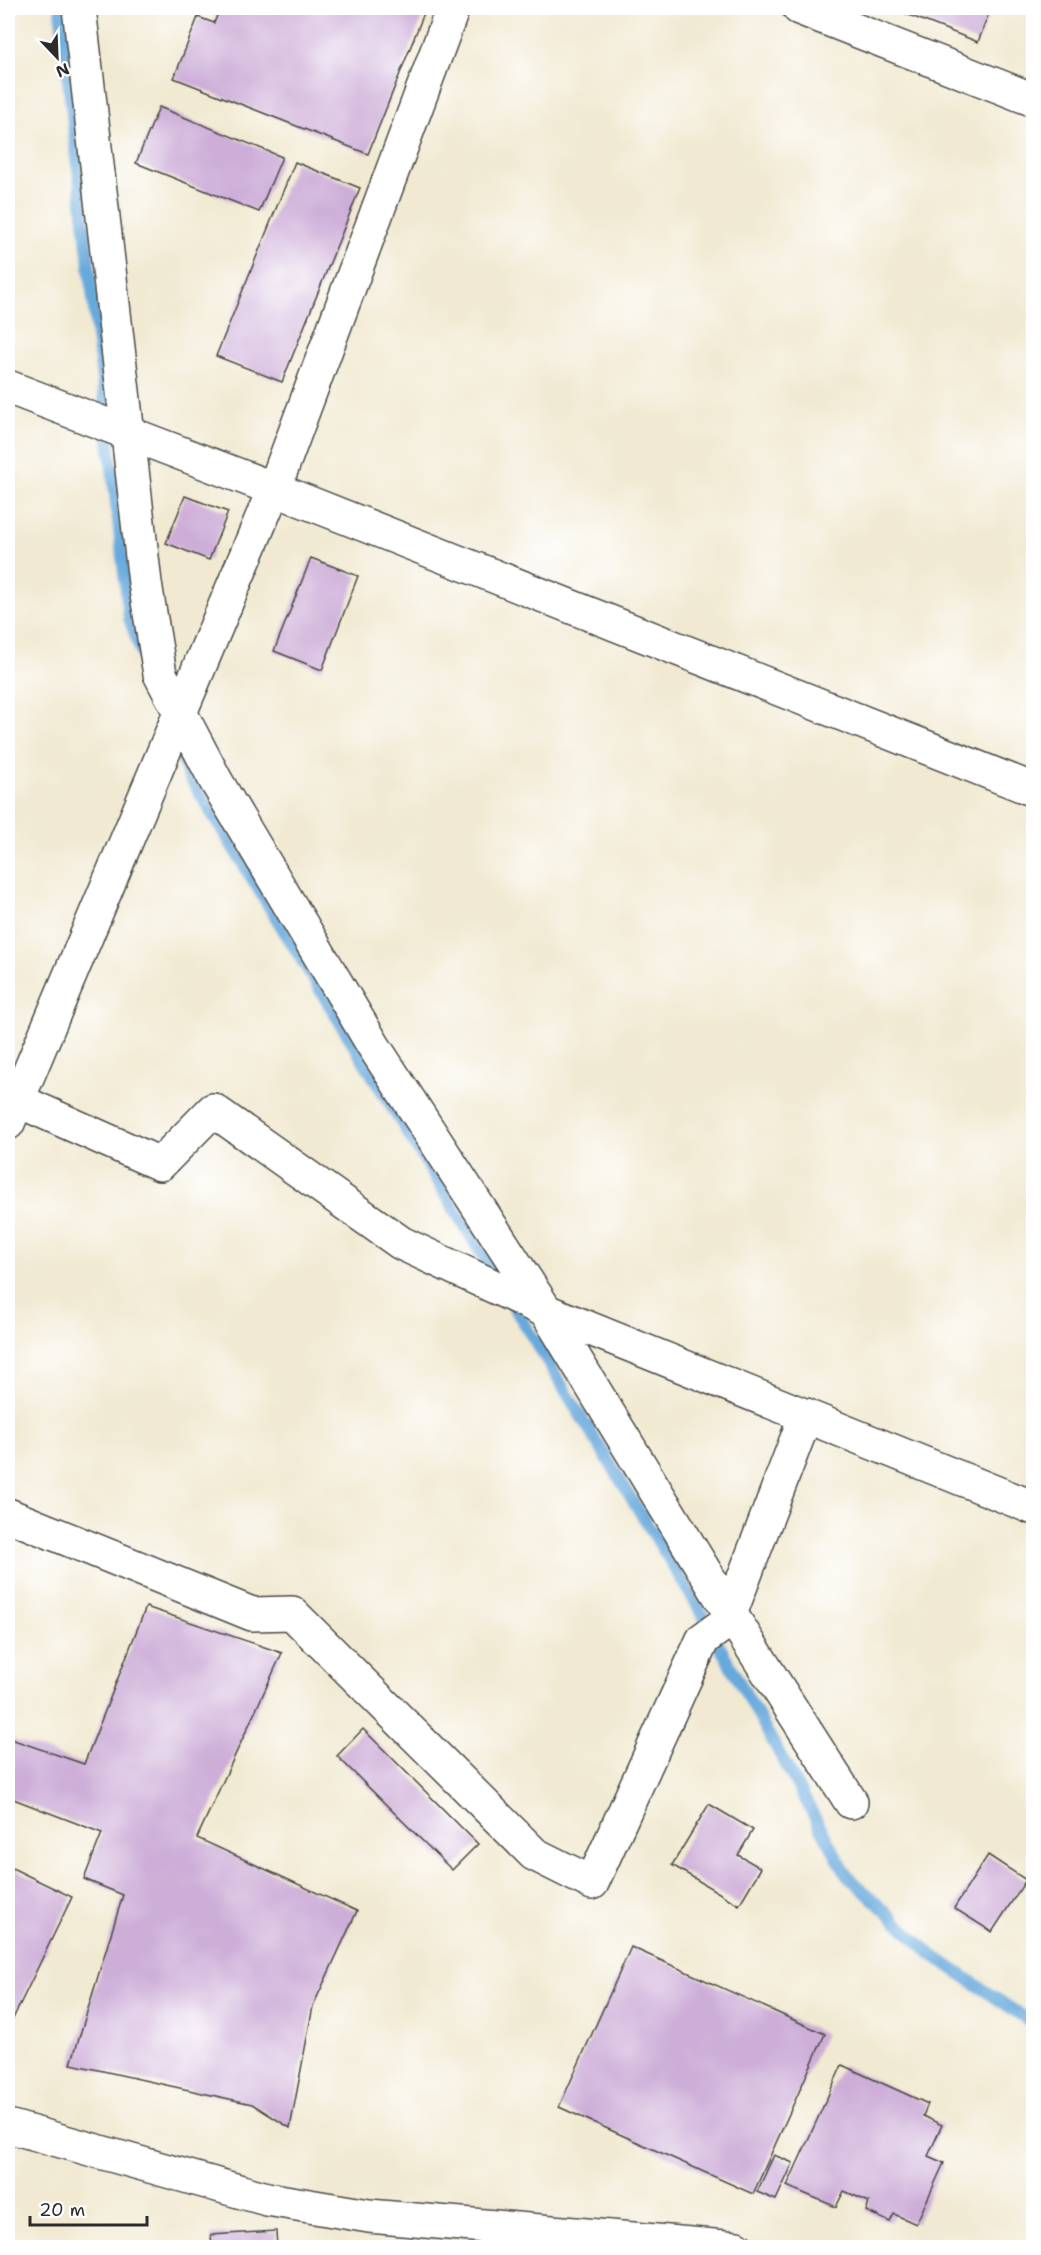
<svg xmlns="http://www.w3.org/2000/svg" width="1041" height="2255" font-family="'Shantell Sans',sans-serif">
  <style>
    .lines { fill: none; stroke-linecap: round; stroke-linejoin: round }
    .stream { stroke: #68a9dc; stroke-width: 12 }
    .building { fill: #cdaed8 }
    .minor-casing { stroke: #494844; stroke-width: 36 }
    .tertiary-casing { stroke: #494844; stroke-width: 36 }
    .minor { stroke: #fff; stroke-width: 33 }
    .tertiary { stroke: #fff; stroke-width: 33 }
  </style>
  <rect width="100%" height="100%" fill="#fff"/>
  <filter id="ink" filterUnits="userSpaceOnUse"><feTurbulence type="fractalNoise" baseFrequency=".0167" numOctaves="2"/><feDisplacementMap in="SourceGraphic" scale="12" xChannelSelector="R" yChannelSelector="G"/><feConvolveMatrix kernelMatrix="1 2 1 2 8 2 1 2 1" color-interpolation-filters="sRGB"/></filter>
  <filter id="wash" filterUnits="userSpaceOnUse"><feTurbulence type="fractalNoise" baseFrequency=".008" numOctaves="4" result="noise"/><feDisplacementMap in="SourceGraphic" scale="24" xChannelSelector="R" yChannelSelector="G"/><feGaussianBlur stdDeviation="1.35" result="paint"/><feColorMatrix in="noise" values="0 0 0 0 0 0 0 0 0 0 0 0 0 0 0 0 0 1.4 0 .05"/><feComposite in="paint" operator="in"/></filter>
  <g filter="url(#wash)">
    <rect width="100%" height="100%" fill="#f1e9d1"/>
    <g class="lines">
      <path class="stream" d="M 60,8 L 129,618 L 143,657
        M 175,741 L 187,773 L 497,1279
        M 512,1304 L 695,1602 L 847,1875 L 931,1954 L 1034,2024"/>
    </g>
    <g id="blocks">
      <path class="building" d="M 220,8 L 426,8 L 368,154 L 174,78 L 198,17 L 214,23 Z
        M 891,8 L 991,8 L 978,42 Z
        M 159,107 L 282,157 L 259,212 L 136,163 Z
        M 295,162 L 360,188 L 282,382 L 216,356 Z
        M 185,496 L 228,512 L 209,560 L 166,543 Z
        M 311,558 L 358,576 L 322,670 L 274,651 Z
        M 146,1607 L 282,1653 L 197,1838 L 357,1911 L 313,2006 L 290,2128 L 252,2104 L 71,2064 L 123,1895 L 84,1879 L 102,1833 L 8,1797 L 8,1738 L 84,1764 Z
        M 363,1729 L 478,1844 L 452,1870 L 337,1756 Z
        M 709,1804 L 753,1830 L 738,1855 L 761,1868 L 739,1905 L 672,1865 Z
        M 988,1855 L 1026,1880 L 992,1932 L 954,1908 Z
        M 8,1866 L 72,1897 L 8,2029 Z
        M 631,1947 L 825,2034 L 753,2194 L 559,2107 Z
        M 842,2065 L 928,2104 L 923,2116 L 942,2125 L 928,2156 L 944,2163 L 916,2224 L 894,2214 L 890,2222 L 866,2211 L 869,2202 L 844,2191 L 836,2207 L 787,2186 Z
        M 774,2155 L 793,2163 L 776,2200 L 757,2192 Z
        M 276,2231 L 277,2248 L 212,2248 L 211,2235 Z"/>
    </g>
  </g>
  <g filter="url(#ink)">
    <use href="#blocks" fill-opacity="0" stroke="#494844" stroke-width="1.5"/>
    <g class="lines">
      <defs>
        <path id="minor" d="M 79,8 L 145,583 L 160,674 L 216,781 L 373,1045 L 546,1311 L 730,1613 L 851,1802
          M 799,8 L 1034,100
          M 8,1096 L 160,1164 L 213,1110 L 401,1243 L 546,1311 L 1034,1508
          M 8,1123 L 274,489 L 453,8
          M 8,1515 L 252,1614 L 292,1613 L 534,1854 L 592,1883 L 703,1639 L 727,1622 L 806,1415"/>
        <path id="tertiary" d="M 8,387 L 274,489 L 1034,790
          M 8,2126 L 267,2199 L 369,2216 L 737,2248"/>
      </defs>
      <use href="#minor" class="minor-casing"/>
      <use href="#tertiary" class="tertiary-casing"/>
      <use href="#minor" class="minor"/>
      <use href="#tertiary" class="tertiary"/>
    </g>
  </g>
  <rect width="1041" height="2255" fill="none" stroke="#fff" stroke-width="30"/>
  <g transform="translate(57 57) rotate(157)" stroke="#ffffff" stroke-width="4.5" paint-order="stroke">
  <path d="M0-4.5L10 22L0 15L-10 22Z" fill="#2b2b2b"/>
  <text y="-9" font-size="16" font-weight="bold" text-anchor="middle" fill="#2b2b2b">N</text>
  </g>
  <path d="M30 2216v9h117v-9" fill="none" stroke="#2b2b2b" stroke-width="3"/>
  <text x="39" y="2216" font-size="18" fill="#2b2b2b" stroke="#ffffff" stroke-width="4.5" paint-order="stroke">20 m</text>
</svg>
